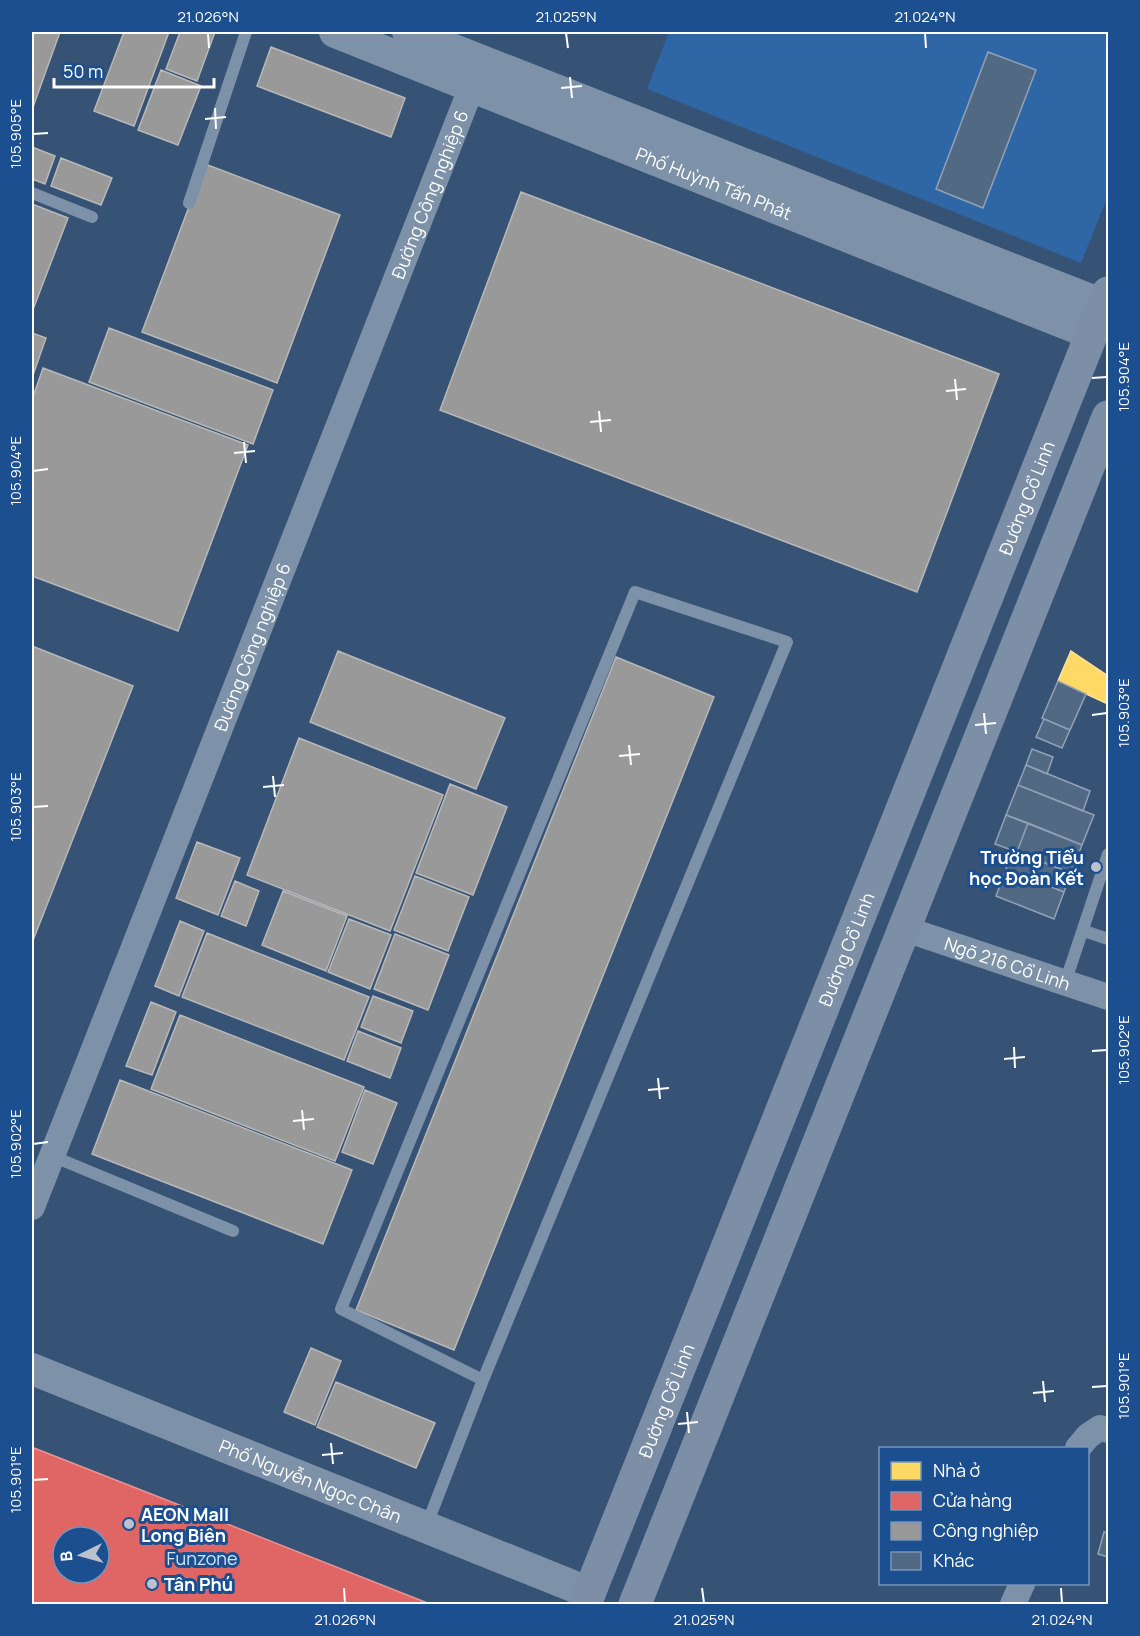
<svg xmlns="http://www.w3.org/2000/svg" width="1140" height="1636" font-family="Manrope,sans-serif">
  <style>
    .green { fill: #2f66a5 }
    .homes { fill: #ffd966; stroke: #ffe494; stroke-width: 1.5 }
    .shops { fill: #e06666; stroke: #e99494; stroke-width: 1.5; fill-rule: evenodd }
    .industry { fill: #999; stroke: #b8b8b8; stroke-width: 1.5 }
    .building { fill: #526984; stroke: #92a2b6; stroke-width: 1.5 }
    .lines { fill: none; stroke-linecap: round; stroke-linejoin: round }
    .service { stroke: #7d92a8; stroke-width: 12 }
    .minor { stroke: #7d92a8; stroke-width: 26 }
    .tertiary { stroke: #7d92a8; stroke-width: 32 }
    .primary { stroke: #7d8ea7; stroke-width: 33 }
    .ticks { fill: none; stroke: #fff; stroke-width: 2 }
    .poi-dot { fill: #b9c2ce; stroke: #1b4f8f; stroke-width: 2 }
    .labels { text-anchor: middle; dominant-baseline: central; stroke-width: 6; stroke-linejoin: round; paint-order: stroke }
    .street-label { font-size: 18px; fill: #fff; stroke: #1b4f8f }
    .poi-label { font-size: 18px; font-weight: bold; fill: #fff; stroke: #1b4f8f; text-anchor: start }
    .park-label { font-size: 18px; fill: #cfe3fa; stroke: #1b4f8f }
    .neatline { fill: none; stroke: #fff; stroke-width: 2 }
    .ticks-label { font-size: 15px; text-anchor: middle; fill: #fff }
  </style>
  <rect width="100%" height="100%" fill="#365274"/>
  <path class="green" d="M 669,32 L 1108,32 L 1108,196 L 1081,263 L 647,89 Z"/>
  <path class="homes" d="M 1071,651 L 1108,676 L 1108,704 L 1058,681 Z"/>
  <path class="shops" d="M 34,1448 L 192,1510 L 430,1604 L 32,1604 L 32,1456 ZM 63,1537 L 99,1537 L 99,1573 L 63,1573 Z"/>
  <path class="industry" d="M 32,32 L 60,32 L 32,110 Z
    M 124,32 L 169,32 L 134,126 L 94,111 Z
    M 180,32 L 215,32 L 197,81 L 166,69 Z
    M 271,47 L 405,98 L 391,137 L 257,86 Z
    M 161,70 L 201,86 L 178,145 L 138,130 Z
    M 32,147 L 55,156 L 45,184 L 32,179 Z
    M 61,158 L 112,178 L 101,205 L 51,186 Z
    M 205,164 L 340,215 L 277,383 L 142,332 Z
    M 521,192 L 999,374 L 917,592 L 440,410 Z
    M 32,204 L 68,218 L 34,307 L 32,306 Z
    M 109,328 L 273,390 L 253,444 L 89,382 Z
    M 32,333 L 46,338 L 32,378 Z
    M 43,368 L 248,445 L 178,631 L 32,576 L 32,400 Z
    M 32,646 L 133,686 L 32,943 Z
    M 338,651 L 505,718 L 476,789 L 310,722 Z
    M 616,657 L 714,697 L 454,1350 L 356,1310 Z
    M 299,738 L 443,795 L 390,931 L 247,875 Z
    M 450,784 L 507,807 L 473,895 L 416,873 Z
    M 197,842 L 240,858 L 218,915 L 176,898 Z
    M 415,876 L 469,897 L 448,951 L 394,930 Z
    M 235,881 L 259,891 L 246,926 L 221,916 Z
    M 283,891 L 347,916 L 326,971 L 262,945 Z
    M 349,919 L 391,935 L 370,989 L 328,972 Z
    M 180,921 L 204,931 L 179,996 L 155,986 Z
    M 207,933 L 369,997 L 344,1060 L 182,997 Z
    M 395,934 L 449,955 L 428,1010 L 374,989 Z
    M 373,996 L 413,1011 L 401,1043 L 361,1027 Z
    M 151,1002 L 176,1012 L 152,1075 L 126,1066 Z
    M 180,1015 L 364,1087 L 335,1161 L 151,1089 Z
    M 358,1031 L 401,1048 L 390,1078 L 347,1061 Z
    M 120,1080 L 352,1170 L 323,1244 L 92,1154 Z
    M 365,1090 L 397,1103 L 373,1164 L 342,1152 Z
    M 311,1348 L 341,1361 L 315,1425 L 284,1412 Z
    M 336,1382 L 435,1423 L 416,1468 L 317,1427 Z"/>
  <path class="building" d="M 988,52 L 1036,70 L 983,208 L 936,189 Z
    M 1058,681 L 1086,694 L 1070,730 L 1042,718 Z
    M 1044,719 L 1070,730 L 1062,748 L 1036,737 Z
    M 1032,749 L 1053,757 L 1047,774 L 1026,765 Z
    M 1026,765 L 1090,791 L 1083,811 L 1018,785 Z
    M 1018,785 L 1094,815 L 1082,845 L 1006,815 Z
    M 1006,815 L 1028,823 L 1017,852 L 995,844 Z
    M 1028,823 L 1082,845 L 1071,873 L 1017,852 Z
    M 1013,851 L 1071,873 L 1064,892 L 1006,869 Z
    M 1006,869 L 1064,892 L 1054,919 L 996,896 Z
    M 1104,1532 L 1108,1533 L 1108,1557 L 1098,1554 Z"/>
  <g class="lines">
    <path class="service" d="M 32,193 L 92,217
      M 189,203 L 246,32
      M 1084,931 L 1108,939
      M 1065,983 L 1108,854
      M 52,1156 L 233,1231
      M 426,1527 L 483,1380 L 787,642 L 635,592 L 341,1309 L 483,1380"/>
    <g class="minor">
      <path id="s1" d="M 905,929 L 1108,997"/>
      <path id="s2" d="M 32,1207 L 472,86"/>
      <path d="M 1078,1448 L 1088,1436 L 1100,1428 L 1108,1430"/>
      <path d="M 1013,1604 L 1022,1584"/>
    </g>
    <g class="tertiary">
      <path id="s3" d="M 335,32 L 1092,334"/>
      <path d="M 408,32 L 1103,305"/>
      <path id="s4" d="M 32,1369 L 590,1593"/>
    </g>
    <g class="primary">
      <path id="s5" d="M 585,1604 L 1108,293"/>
      <path d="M 635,1604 L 1108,417"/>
    </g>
  </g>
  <path class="ticks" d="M 208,33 L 209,48M 566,33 L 568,48M 925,33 L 926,48M 570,77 L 572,98M 561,88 L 582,86M 215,108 L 216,129M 205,119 L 226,117M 33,134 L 48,133M 1092,378 L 1107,377M 955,379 L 957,400M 946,391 L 966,389M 599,411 L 601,432M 590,422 L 611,420M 244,442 L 246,463M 234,453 L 255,451M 33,471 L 48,469M 984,713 L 986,734M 1092,715 L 1107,713M 975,725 L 996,723M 629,745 L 631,765M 619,756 L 640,754M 273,776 L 275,797M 263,787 L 284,785M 33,807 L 48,806M 1014,1047 L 1015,1068M 1092,1051 L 1107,1050M 1004,1059 L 1025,1057M 658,1078 L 660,1099M 648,1090 L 669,1088M 302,1110 L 304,1130M 293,1121 L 314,1119M 33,1144 L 48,1142M 1043,1381 L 1045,1402M 1092,1387 L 1107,1386M 1033,1393 L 1054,1391M 687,1412 L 689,1433M 678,1424 L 698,1422M 331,1443 L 333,1464M 322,1455 L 343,1453M 33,1480 L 48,1479M 344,1588 L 345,1603M 702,1588 L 704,1603M 1061,1588 L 1062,1603"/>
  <g class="poi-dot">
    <circle cx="1096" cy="867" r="6"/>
    <circle cx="129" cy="1524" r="6"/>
    <circle cx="152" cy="1584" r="6"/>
  </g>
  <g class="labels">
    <g class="street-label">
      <text stroke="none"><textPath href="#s3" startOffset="408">Phố Huỳnh Tấn Phát</textPath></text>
      <text stroke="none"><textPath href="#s2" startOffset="1088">Đường Công nghiệp 6</textPath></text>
      <text stroke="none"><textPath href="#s5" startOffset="1191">Đường Cổ Linh</textPath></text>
      <text stroke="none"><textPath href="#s2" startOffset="602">Đường Công nghiệp 6</textPath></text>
      <text stroke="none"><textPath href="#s5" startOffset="705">Đường Cổ Linh</textPath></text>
      <text stroke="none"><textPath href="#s1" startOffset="108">Ngõ 216 Cổ Linh</textPath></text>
      <text stroke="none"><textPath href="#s5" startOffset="219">Đường Cổ Linh</textPath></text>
      <text stroke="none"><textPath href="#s4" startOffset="300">Phố Nguyễn Ngọc Chân</textPath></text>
    </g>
    <g class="poi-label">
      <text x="1084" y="857" text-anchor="end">Trường Tiểu<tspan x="1084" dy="21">học Đoàn Kết</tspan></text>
      <text x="141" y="1514">AEON Mall<tspan x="141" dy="21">Long Biên</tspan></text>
      <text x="164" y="1584">Tân Phú</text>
    </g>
    <g class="park-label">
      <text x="202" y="1558">Funzone</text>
    </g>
  </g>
  <rect width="1140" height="1636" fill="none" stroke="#1b4f8f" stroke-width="66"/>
  <rect x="879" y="1447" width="210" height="138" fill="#1b4f8f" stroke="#7695bc" stroke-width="1.5"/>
  <rect x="891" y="1462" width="30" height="18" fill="#ffd966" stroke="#7695bc" stroke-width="1.5"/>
  <text x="933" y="1477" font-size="18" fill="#ffffff">Nhà ở</text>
  <rect x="891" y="1492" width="30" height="18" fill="#e06666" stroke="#7695bc" stroke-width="1.5"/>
  <text x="933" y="1507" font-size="18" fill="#ffffff">Cửa hàng</text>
  <rect x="891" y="1522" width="30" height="18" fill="#999999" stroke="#7695bc" stroke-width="1.5"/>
  <text x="933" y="1537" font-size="18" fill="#ffffff">Công nghiệp</text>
  <rect x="891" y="1552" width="30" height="18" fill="#526984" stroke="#7695bc" stroke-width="1.5"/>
  <text x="933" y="1567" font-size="18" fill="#ffffff">Khác</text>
  <g transform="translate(81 1555) rotate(265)"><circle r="28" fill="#1b4f8f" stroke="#7695bc" stroke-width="1.5"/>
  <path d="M0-4.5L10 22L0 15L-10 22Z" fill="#b9c2ce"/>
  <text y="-9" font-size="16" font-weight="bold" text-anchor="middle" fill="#ffffff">B</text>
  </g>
  <path d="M54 78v9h160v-9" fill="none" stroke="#ffffff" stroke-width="3"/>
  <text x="63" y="78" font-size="18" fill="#ffffff" stroke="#1b4f8f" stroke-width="4.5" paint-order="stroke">50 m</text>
  <rect x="33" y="33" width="1074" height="1570" class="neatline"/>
  <g class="ticks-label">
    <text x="208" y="22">21.026°N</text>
    <text x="566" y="22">21.025°N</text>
    <text x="925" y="22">21.024°N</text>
    <text transform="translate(16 134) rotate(-90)" y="5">105.905°E</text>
    <text transform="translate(1124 377) rotate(-90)" y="5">105.904°E</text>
    <text transform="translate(16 471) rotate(-90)" y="5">105.904°E</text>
    <text transform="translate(1124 713) rotate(-90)" y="5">105.903°E</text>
    <text transform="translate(16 807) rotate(-90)" y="5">105.903°E</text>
    <text transform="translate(1124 1050) rotate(-90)" y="5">105.902°E</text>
    <text transform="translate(16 1144) rotate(-90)" y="5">105.902°E</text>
    <text transform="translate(1124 1386) rotate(-90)" y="5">105.901°E</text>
    <text transform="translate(16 1480) rotate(-90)" y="5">105.901°E</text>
    <text x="345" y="1625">21.026°N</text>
    <text x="704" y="1625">21.025°N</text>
    <text x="1062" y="1625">21.024°N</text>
  </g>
</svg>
